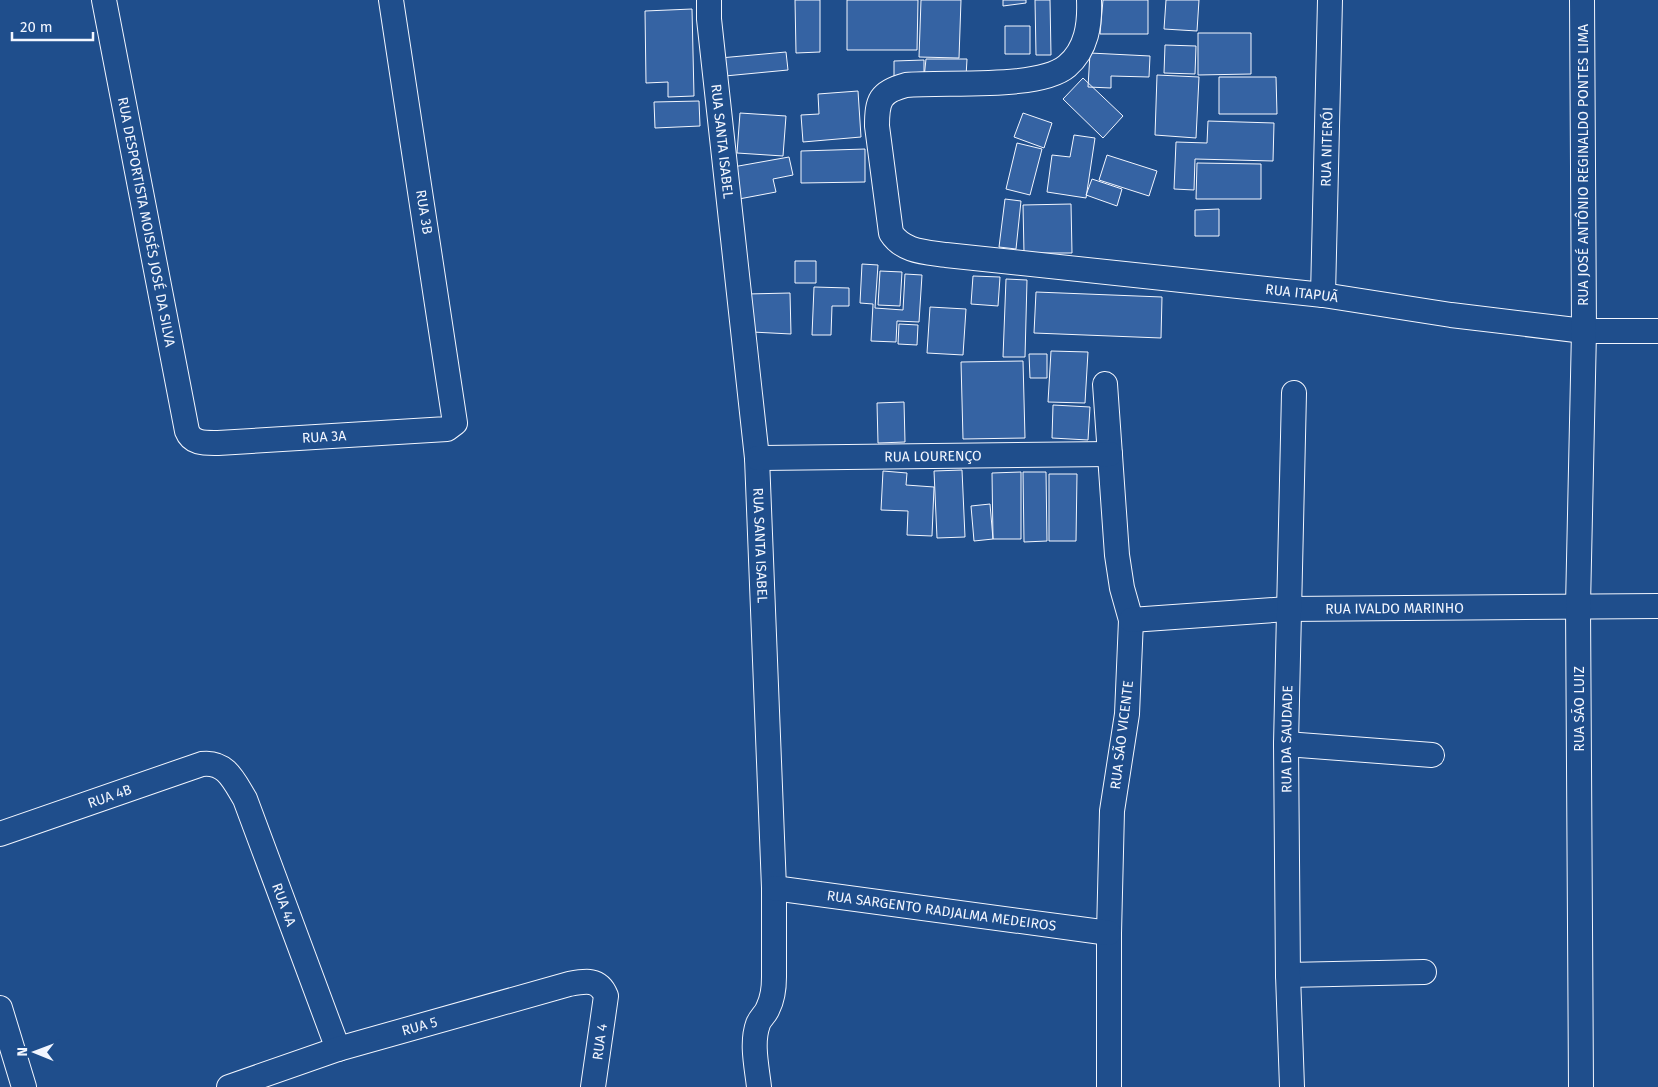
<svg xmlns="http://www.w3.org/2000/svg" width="1658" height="1087" font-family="'Fira Sans',sans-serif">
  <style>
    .building { fill: #3563a3; stroke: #f2f6ff }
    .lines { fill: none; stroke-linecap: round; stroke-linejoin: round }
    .minor-casing { stroke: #f2f6ff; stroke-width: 26 }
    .minor { stroke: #1f4e8c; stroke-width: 24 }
    .labels { text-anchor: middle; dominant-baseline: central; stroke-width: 4; stroke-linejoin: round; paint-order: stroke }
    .street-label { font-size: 14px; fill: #f2f6ff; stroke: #1f4e8c }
  </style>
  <rect width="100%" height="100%" fill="#1f4e8c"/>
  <path class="building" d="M 795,0 L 820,0 L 820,52 L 796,53 Z
    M 847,0 L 918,0 L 917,50 L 847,50 Z
    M 921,0 L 961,0 L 959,58 L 919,57 Z
    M 1003,0 L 1026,0 L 1026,3 L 1003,6 Z
    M 1035,0 L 1050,0 L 1051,55 L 1036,55 Z
    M 1103,0 L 1148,0 L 1148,34 L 1100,34 Z
    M 1166,0 L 1199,0 L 1197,31 L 1164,29 Z
    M 692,9 L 694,96 L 668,97 L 668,82 L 646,83 L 645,11 Z
    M 1005,26 L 1030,26 L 1030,54 L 1005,54 Z
    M 1198,33 L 1251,33 L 1251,74 L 1198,75 Z
    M 1165,45 L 1196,46 L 1195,74 L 1164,73 Z
    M 786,52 L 788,70 L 725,76 L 720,58 Z
    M 1090,53 L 1150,56 L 1149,77 L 1111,76 L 1111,88 L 1088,87 Z
    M 926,59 L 967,59 L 966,77 L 924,78 Z
    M 924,60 L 924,78 L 894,82 L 894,61 Z
    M 1157,75 L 1199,77 L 1196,138 L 1155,135 Z
    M 1219,77 L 1276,77 L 1277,114 L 1219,114 Z
    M 1083,78 L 1123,116 L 1103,138 L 1063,99 Z
    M 858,91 L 861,137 L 803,142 L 801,115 L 819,114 L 818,94 Z
    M 699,101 L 700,126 L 655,128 L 654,102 Z
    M 740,113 L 786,116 L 783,156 L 737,153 Z
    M 1023,113 L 1052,123 L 1044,148 L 1014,137 Z
    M 1208,121 L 1274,123 L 1273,161 L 1195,159 L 1194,190 L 1174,189 L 1176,142 L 1207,143 Z
    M 1074,135 L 1095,138 L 1086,198 L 1047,192 L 1052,155 L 1070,157 Z
    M 1017,143 L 1042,149 L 1030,195 L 1006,189 Z
    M 865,149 L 865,182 L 801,183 L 801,151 Z
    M 1107,155 L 1157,171 L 1149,196 L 1099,180 Z
    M 789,157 L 793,175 L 773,179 L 776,192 L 739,199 L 733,167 Z
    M 1197,163 L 1261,164 L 1261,199 L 1196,199 Z
    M 1092,179 L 1122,189 L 1117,206 L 1086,195 Z
    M 1005,199 L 1021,201 L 1016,249 L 999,247 Z
    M 1071,204 L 1072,253 L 1024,253 L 1023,205 Z
    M 1219,209 L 1219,236 L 1195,236 L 1195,210 Z
    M 795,261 L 816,261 L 816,283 L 795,283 Z
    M 862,264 L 878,265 L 875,308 L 903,310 L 905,274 L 922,275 L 919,322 L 897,321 L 896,342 L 871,341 L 873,304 L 860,303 Z
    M 880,271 L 902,272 L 900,306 L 878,305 Z
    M 973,276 L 1000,277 L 998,306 L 971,304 Z
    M 1006,279 L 1027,280 L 1025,357 L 1003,357 Z
    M 814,287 L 849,288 L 849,306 L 832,306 L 831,335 L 812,335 Z
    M 1036,292 L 1162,297 L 1161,338 L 1034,333 Z
    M 790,293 L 791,334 L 752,332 L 747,294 Z
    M 930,307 L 966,309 L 963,355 L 927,353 Z
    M 899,324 L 918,325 L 917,345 L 898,344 Z
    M 1051,351 L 1088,352 L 1085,403 L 1048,402 Z
    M 1029,354 L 1047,354 L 1047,378 L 1030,378 Z
    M 1023,361 L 1025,438 L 963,439 L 961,362 Z
    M 904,402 L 905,442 L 878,443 L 877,403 Z
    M 1053,405 L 1090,407 L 1088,440 L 1052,438 Z
    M 962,470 L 965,537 L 937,538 L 934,471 Z
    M 883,471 L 907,473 L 906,485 L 934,487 L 932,536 L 907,535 L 908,511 L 881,510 Z
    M 1021,472 L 1021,539 L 993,539 L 992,473 Z
    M 1023,472 L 1046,472 L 1047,541 L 1024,542 Z
    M 1049,474 L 1077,474 L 1076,541 L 1049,541 Z
    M 990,504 L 993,539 L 974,541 L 971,506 Z"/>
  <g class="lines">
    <defs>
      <g id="minor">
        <path id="s1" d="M 104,0 L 187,431 C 192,444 205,443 218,443 L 447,429 L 455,423 L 391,0"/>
        <path id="s2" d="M 709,0 L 709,19 L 757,458 L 774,888 L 774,977 C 774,988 773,998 768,1008 C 766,1014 760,1018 758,1024 C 751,1043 757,1068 759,1087"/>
        <path id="s3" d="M 1089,0 C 1090,24 1087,49 1067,66 C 1039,90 944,81 906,85 C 880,92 877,100 877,126 L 891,233 C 903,252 926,252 946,255 L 1323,295 L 1451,315 L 1584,331 L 1658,331"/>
        <path id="s4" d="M 1323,295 L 1330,0"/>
        <path d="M 1105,384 L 1117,555 L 1122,588 L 1131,620 L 1127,714 L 1112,811 L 1109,933 L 1109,1087"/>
        <path id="s5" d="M 757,458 L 1110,454"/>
        <path id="s6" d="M 1131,620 L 1288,609 L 1658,606"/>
        <path d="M 1286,744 L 1432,755"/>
        <path id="s7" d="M 0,834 L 202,764 C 226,761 234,781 245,799 L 338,1049"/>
        <path id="s8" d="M 774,888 L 1109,933"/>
        <path d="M 1288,975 L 1424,972"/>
        <path d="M 0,1008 L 24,1087"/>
        <path id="s9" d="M 229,1087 L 338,1049 L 569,984 C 585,981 599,978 606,996 L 593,1087"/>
        <path id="s10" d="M 1292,1087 L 1288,975 L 1286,744 L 1294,393"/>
        <path d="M 1581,1087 L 1578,606 L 1584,331 L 1582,0"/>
      </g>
    </defs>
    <use href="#minor" class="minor-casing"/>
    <use href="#minor" class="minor"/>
  </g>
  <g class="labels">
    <g class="street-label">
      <text stroke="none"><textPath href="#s2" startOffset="142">RUA SANTA ISABEL</textPath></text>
      <text stroke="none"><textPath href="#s4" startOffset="148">RUA NITERÓI</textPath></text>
      <text transform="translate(1583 165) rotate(-90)">RUA JOSÉ ANTÔNIO REGINALDO PONTES LIMA</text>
      <text transform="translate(424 212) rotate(81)">RUA 3B</text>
      <text stroke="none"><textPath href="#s1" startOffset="226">RUA DESPORTISTA MOISÉS JOSÉ DA SILVA</textPath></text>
      <text stroke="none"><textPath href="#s3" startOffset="820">RUA ITAPUÃ</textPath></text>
      <text stroke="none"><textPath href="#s1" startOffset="581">RUA 3A</textPath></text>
      <text stroke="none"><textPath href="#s5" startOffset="176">RUA LOURENÇO</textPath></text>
      <text stroke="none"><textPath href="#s2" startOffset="548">RUA SANTA ISABEL</textPath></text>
      <text stroke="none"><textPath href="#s6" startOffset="264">RUA IVALDO MARINHO</textPath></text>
      <text transform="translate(1579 709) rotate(-90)">RUA SÃO LUIZ</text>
      <text transform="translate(1122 735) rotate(-83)">RUA SÃO VICENTE</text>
      <text stroke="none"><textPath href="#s10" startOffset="348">RUA DA SAUDADE</textPath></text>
      <text stroke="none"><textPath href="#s7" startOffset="116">RUA 4B</textPath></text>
      <text stroke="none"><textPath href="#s7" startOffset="386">RUA 4A</textPath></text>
      <text stroke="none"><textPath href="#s8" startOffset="169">RUA SARGENTO RADJALMA MEDEIROS</textPath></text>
      <text stroke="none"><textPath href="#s9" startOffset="200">RUA 5</textPath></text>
      <text transform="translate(600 1042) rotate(-82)">RUA 4</text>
    </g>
  </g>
  <g transform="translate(35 1052) rotate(271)" stroke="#1f4e8c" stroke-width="4" paint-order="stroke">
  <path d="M0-4L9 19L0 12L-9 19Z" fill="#f2f6ff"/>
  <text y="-8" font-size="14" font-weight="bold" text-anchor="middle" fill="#f2f6ff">N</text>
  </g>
  <path d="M12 32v8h81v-8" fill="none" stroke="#f2f6ff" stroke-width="2.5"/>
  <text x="20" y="32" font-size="15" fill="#f2f6ff" stroke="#1f4e8c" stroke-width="4" paint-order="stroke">20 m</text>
</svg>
